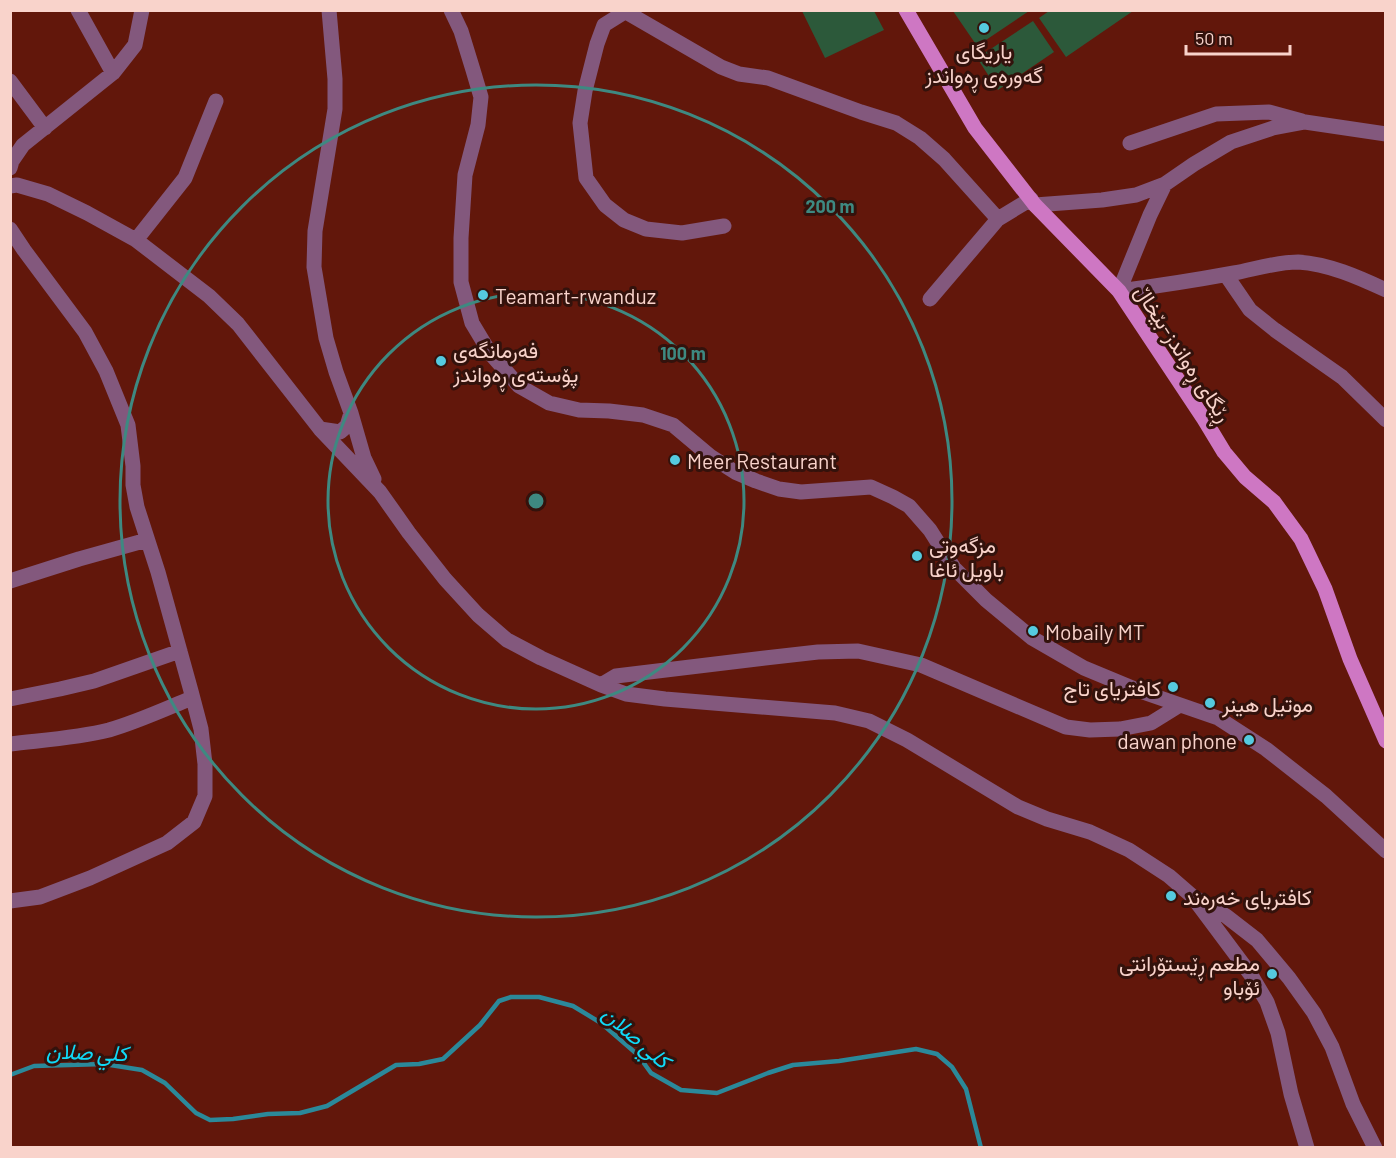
<svg xmlns="http://www.w3.org/2000/svg" width="1396" height="1158" font-family="Barlow,Vazirmatn,sans-serif">
  <style>
    .green { fill: #2c593a }
    .lines { fill: none; stroke-linecap: round; stroke-linejoin: round }
    .stream { stroke: #2b899a; stroke-width: 4.5 }
    .minor { stroke: #83587d; stroke-width: 15 }
    .major { stroke: #ce77c3; stroke-width: 15 }
    .ring { fill: none; stroke: #3e8981; stroke-width: 3 }
    .poi-dot { fill: #55cadf; stroke: #33120c; stroke-width: 2 }
    .labels { text-anchor: middle; dominant-baseline: central; stroke-width: 6; stroke-linejoin: round; paint-order: stroke }
    .poi-label { font-size: 21px; fill: #f9d3cb; stroke: #33120c; text-anchor: start }
    .street-label { font-size: 21px; fill: #f9d3cb; stroke: #33120c }
    .water-label { font-size: 22px; font-style: italic; fill: #10daf8; stroke: #33120c }
    .centre { fill: #3e8981; stroke: #33120c; stroke-width: 3 }
    .ring-label { font-size: 18px; text-anchor: middle; font-weight: bold; fill: #3e8981; stroke: #33120c; stroke-width: 6; stroke-linejoin: round; paint-order: stroke }
  </style>
  <rect width="100%" height="100%" fill="#62170b"/>
  <path class="green" d="M 802,11 L 874,11 L 884,30 L 825,58 Z
    M 953,11 L 1029,11 L 977,46 Z
    M 1049,11 L 1049,10 L 1133,11 L 1066,57 L 1039,18 Z
    M 1033,21 L 1054,52 L 998,90 L 977,58 Z"/>
  <g class="lines">
    <path class="stream" d="M 10,1075 L 34,1066 L 104,1064 L 142,1070 L 165,1083 L 196,1113 L 210,1120 L 233,1119 L 268,1114 L 300,1113 L 327,1106 L 396,1065 L 419,1064 L 443,1059 L 480,1025 L 499,1001 L 511,997 L 539,997 L 573,1006 L 601,1023 L 638,1055 L 651,1073 L 681,1090 L 717,1093 L 768,1073 L 793,1065 L 839,1061 L 916,1049 L 937,1054 L 952,1067 L 966,1089 L 981,1148"/>
    <path class="minor" d="M 78,10 L 113,73
      M 329,10 L 335,79 L 335,109 L 315,231 L 314,267 L 326,338 L 336,372 L 351,413 L 364,458 L 374,479
      M 451,10 L 461,31 L 473,70 L 481,97 L 478,125 L 465,175 L 461,238 L 461,282 L 472,323 L 490,353 L 519,386 L 549,403 L 579,410 L 609,411 L 643,415 L 673,425 L 710,456 L 735,472 L 756,481 L 779,489 L 801,492 L 871,487 L 893,497 L 909,506 L 930,530 L 954,568 L 986,600 L 1032,638 L 1084,668 L 1137,690 L 1218,718 L 1266,749 L 1326,796 L 1386,851
      M 628,10 L 604,25 L 597,44 L 585,91 L 580,123 L 586,178 L 605,205 L 624,220 L 646,229 L 682,233 L 724,226
      M 626,12 L 721,67 L 739,74 L 768,78 L 861,112 L 896,123 L 920,138 L 944,159 L 998,219
      M 10,81 L 45,128
      M 1130,143 L 1216,114 L 1269,112 L 1302,121
      M 10,168 L 12,161 L 23,145 L 113,73 L 135,45 L 142,10
      M 1165,184 L 1150,215 L 1119,291 C 1158,286 1196,280 1234,273 C 1255,269 1276,262 1298,262 C 1329,264 1358,277 1386,290
      M 10,186 L 17,185 L 48,194 L 87,213 L 136,240 L 209,296 L 238,324 L 320,429 L 380,492 L 409,533 L 445,579 L 478,615 L 507,640 L 541,658 L 601,685 L 626,694 L 665,699 L 835,713 L 869,721 L 907,740 L 1018,807 L 1047,819 L 1090,832 L 1129,850 L 1169,876 L 1192,896 L 1251,975 L 1267,1002 L 1278,1033 L 1291,1094 L 1307,1148
      M 1035,205 L 1102,200 L 1136,195 L 1165,184 L 1194,164 L 1231,142 L 1273,128 L 1305,122 L 1386,134
      M 10,229 L 24,250 L 85,332 L 106,371 L 128,425 L 133,466 L 133,485 L 137,507 L 158,572 L 191,691 L 201,729 L 205,764 L 205,796 L 194,822 L 167,843 L 90,878 L 40,897 L 10,901
      M 136,240 L 185,178 L 216,101
      M 1226,275 L 1250,310 L 1275,330 L 1342,377 L 1386,420
      M 930,299 L 998,219 L 1031,199
      M 320,429 L 340,432 L 347,426 L 351,413
      M 10,581 L 79,559 L 147,540
      M 601,685 L 616,676 L 765,658 L 818,652 L 858,651 L 921,665 L 1066,727 L 1090,730 L 1120,729 L 1151,723 L 1180,705
      M 10,699 L 60,689 L 94,681 L 180,651
      M 10,744 C 43,740 77,738 109,730 C 137,722 165,709 192,698
      M 1197,899 L 1226,916 L 1257,940 L 1289,978 L 1314,1013 L 1332,1047 L 1353,1104 L 1375,1148"/>
    <path class="major" d="M 906,10 L 975,128 L 1035,205 L 1119,291 L 1204,419 L 1224,452 L 1245,477 L 1274,502 L 1301,539 L 1325,589 L 1350,659 L 1386,741"/>
  </g>
  <g class="ring">
    <circle cx="536" cy="501" r="208"/>
    <circle cx="536" cy="501" r="416"/>
  </g>
  <g class="poi-dot">
    <circle cx="984" cy="28" r="6"/>
    <circle cx="483" cy="295" r="6"/>
    <circle cx="441" cy="361" r="6"/>
    <circle cx="675" cy="460" r="6"/>
    <circle cx="917" cy="556" r="6"/>
    <circle cx="1033" cy="631" r="6"/>
    <circle cx="1173" cy="687" r="6"/>
    <circle cx="1210" cy="703" r="6"/>
    <circle cx="1249" cy="740" r="6"/>
    <circle cx="1171" cy="896" r="6"/>
    <circle cx="1272" cy="974" r="6"/>
  </g>
  <g class="labels">
    <g class="poi-label">
      <text x="984" y="50" text-anchor="middle">یاریگای<tspan x="984" dy="24">گەورەی ڕەواندز</tspan></text>
      <text x="495" y="295">Teamart-rwanduz</text>
      <text x="453" y="349">فەرمانگەی<tspan x="453" dy="24">پۆستەی ڕەواندز</tspan></text>
      <text x="687" y="460">Meer Restaurant</text>
      <text x="929" y="544">مزگەوتی<tspan x="929" dy="24">باویل ئاغا</tspan></text>
      <text x="1045" y="631">Mobaily MT</text>
      <text x="1161" y="687" text-anchor="end">کافتریای تاج</text>
      <text x="1222" y="703">موتيل هينر</text>
      <text x="1237" y="740" text-anchor="end">dawan phone</text>
      <text x="1183" y="896">کافتریای خەرەند</text>
      <text x="1260" y="962" text-anchor="end">مطعم ڕێستۆرانتی<tspan x="1260" dy="24">ئۆباو</tspan></text>
    </g>
    <g class="street-label">
      <text transform="translate(1184 353) rotate(57)">ڕێگای ڕەواندز-بێخاڵ</text>
    </g>
    <g class="water-label">
      <text transform="translate(637 1036) rotate(41)">كلي صلان</text>
      <text transform="translate(87 1051) rotate(2)">كلي صلان</text>
    </g>
  </g>
  <circle cx="536" cy="501" r="9" class="centre"/>
  <g class="ring-label">
    <text x="830" y="213">200 m</text>
    <text x="683" y="360">100 m</text>
  </g>
  <rect width="1396" height="1158" fill="none" stroke="#f9d3cb" stroke-width="24"/>
  <path d="M1186 45v9h104v-9" fill="none" stroke="#f9d3cb" stroke-width="3"/>
  <text x="1195" y="45" font-size="18" fill="#f9d3cb" stroke="#33120c" stroke-width="4.5" paint-order="stroke">50 m</text>
</svg>
